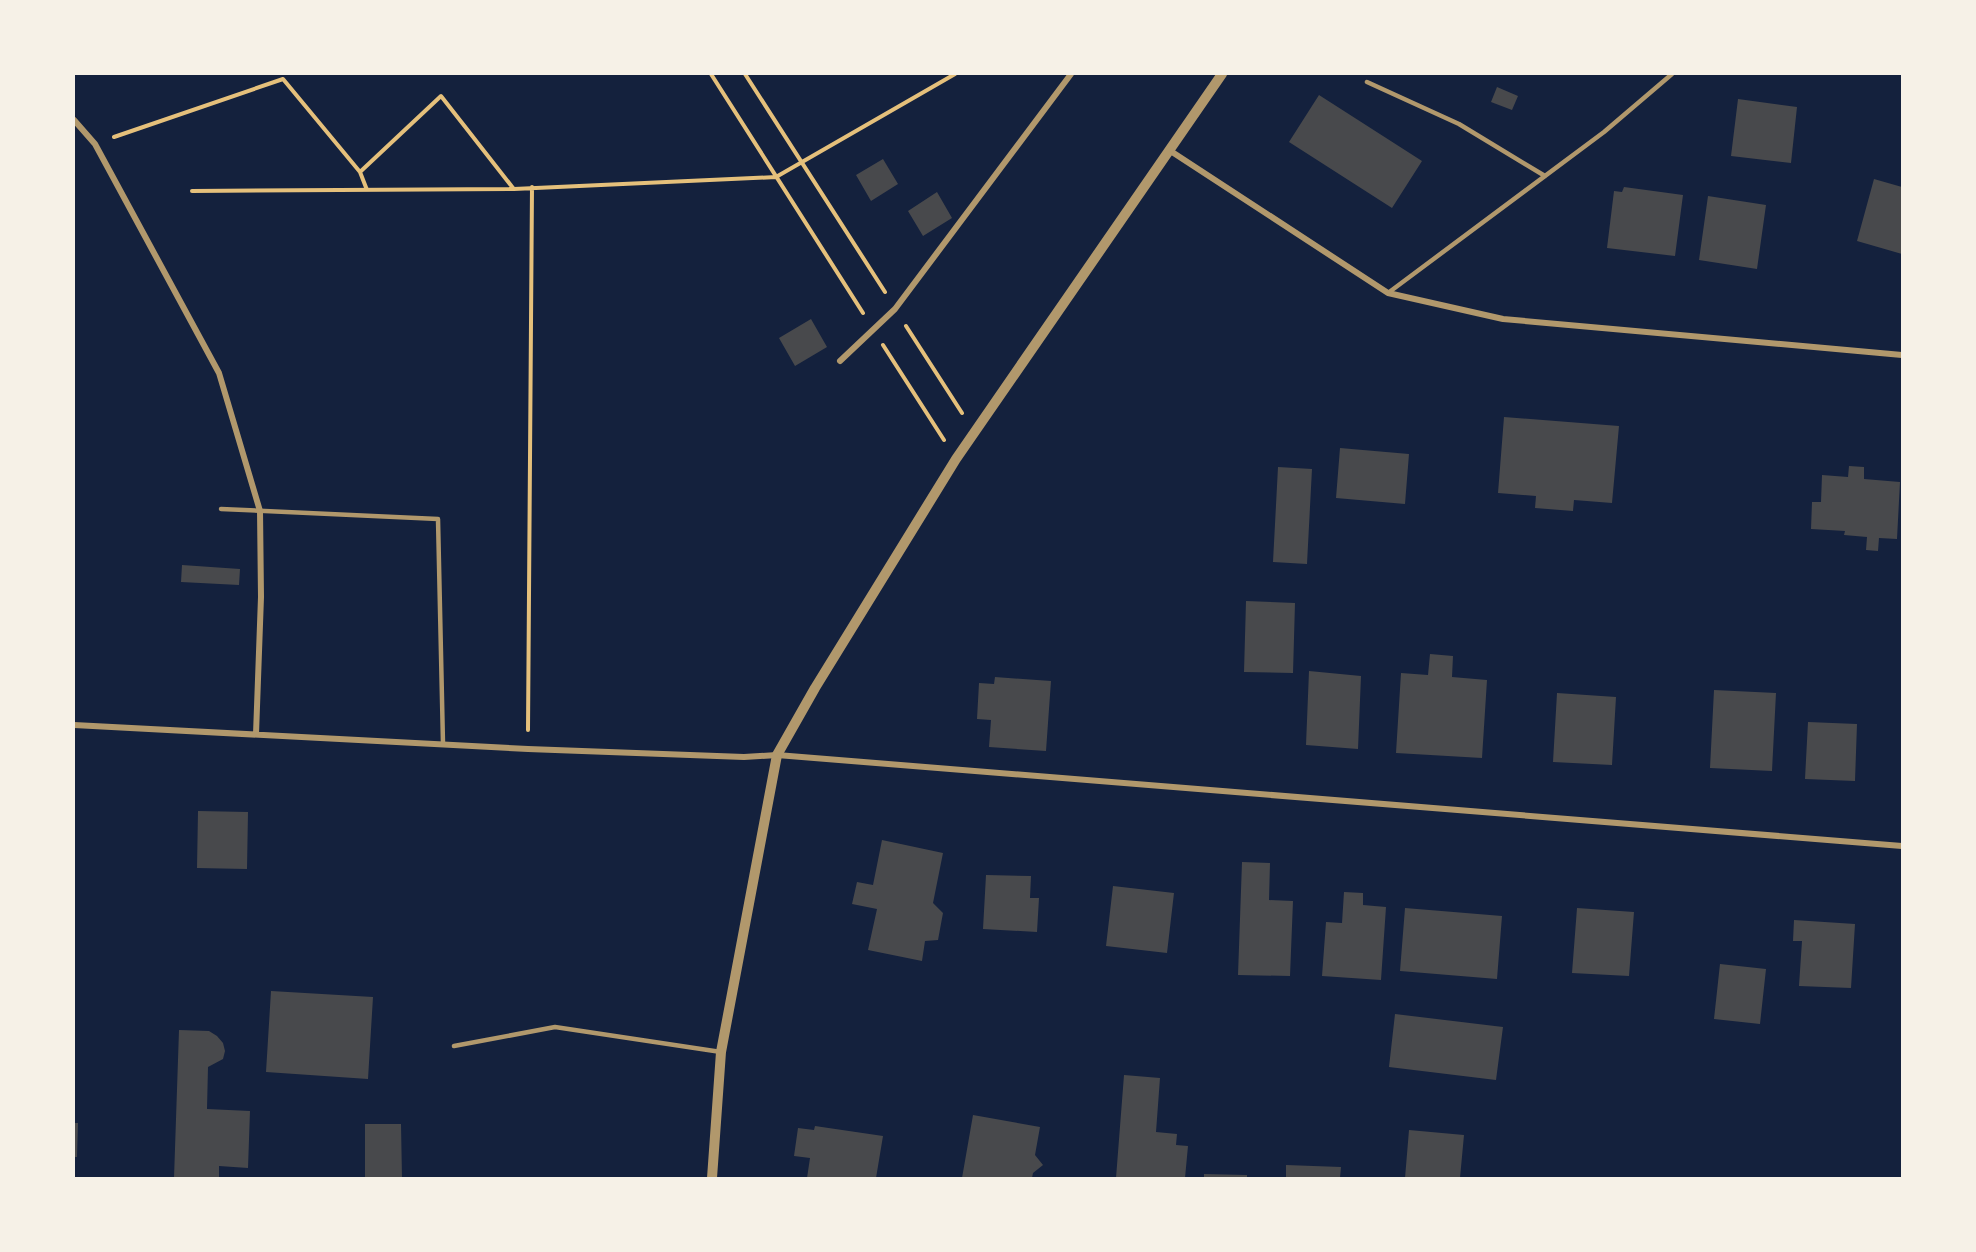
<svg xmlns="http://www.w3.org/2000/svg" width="1976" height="1252" font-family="Mulish,sans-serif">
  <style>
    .building { fill: #48494c }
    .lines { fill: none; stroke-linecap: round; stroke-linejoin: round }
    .path { stroke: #e5c07b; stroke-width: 4 }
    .service { stroke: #b1986c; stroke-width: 4.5 }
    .minor { stroke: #b1986c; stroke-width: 6 }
    .tertiary { stroke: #b1986c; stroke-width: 10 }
  </style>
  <rect width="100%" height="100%" fill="#14213d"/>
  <path class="building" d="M 1497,87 L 1518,96 L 1512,110 L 1491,102 Z
    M 1319,95 L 1422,161 L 1392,208 L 1289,142 Z
    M 1738,99 L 1797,107 L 1791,163 L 1731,156 Z
    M 883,159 L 898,184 L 871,201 L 856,175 Z
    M 1874,179 L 1902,187 L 1902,254 L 1857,241 Z
    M 1624,187 L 1683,195 L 1675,256 L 1607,248 L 1614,191 L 1622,192 Z
    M 937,192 L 952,218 L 923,236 L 908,211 Z
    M 1708,196 L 1766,205 L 1757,269 L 1699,260 Z
    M 811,319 L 827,347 L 795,366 L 779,338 Z
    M 1504,417 L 1619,426 L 1612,503 L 1574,500 L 1573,511 L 1535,508 L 1536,496 L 1498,493 Z
    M 1340,448 L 1409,454 L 1405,504 L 1336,498 Z
    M 1849,466 L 1864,467 L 1864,479 L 1900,482 L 1897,539 L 1879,538 L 1878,551 L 1866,550 L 1867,537 L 1844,535 L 1845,531 L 1811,529 L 1812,502 L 1821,502 L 1822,475 L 1848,477 Z
    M 1278,467 L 1312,469 L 1307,564 L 1273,562 Z
    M 182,565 L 240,569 L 239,585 L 181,582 Z
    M 1246,601 L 1295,603 L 1293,673 L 1244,672 Z
    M 1430,654 L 1453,656 L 1452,677 L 1487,680 L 1482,758 L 1396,753 L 1401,673 L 1428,675 Z
    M 1309,671 L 1361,676 L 1358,749 L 1306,745 Z
    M 995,677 L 1051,681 L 1046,751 L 989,747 L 991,720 L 977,719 L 979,683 L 994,684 Z
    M 1714,690 L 1776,693 L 1772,771 L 1710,768 Z
    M 1557,693 L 1616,697 L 1612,765 L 1553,762 Z
    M 1808,722 L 1857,724 L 1855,781 L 1805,779 Z
    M 198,811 L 248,812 L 247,869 L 197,868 Z
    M 882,840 L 943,853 L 933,903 L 943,913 L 938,940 L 925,941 L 922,961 L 868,950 L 877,909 L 852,904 L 857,882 L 873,885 Z
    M 1242,862 L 1270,863 L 1269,900 L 1293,901 L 1290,976 L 1238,975 Z
    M 986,875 L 1031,876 L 1030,898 L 1039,898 L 1037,932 L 983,929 Z
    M 1113,886 L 1174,893 L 1167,953 L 1106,946 Z
    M 1344,892 L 1363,893 L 1363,905 L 1386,907 L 1381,980 L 1322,976 L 1326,922 L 1342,923 Z
    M 1405,908 L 1502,916 L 1497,979 L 1400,971 Z
    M 1577,908 L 1634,912 L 1629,976 L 1572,973 Z
    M 1794,920 L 1855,924 L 1851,988 L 1799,986 L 1802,941 L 1793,941 Z
    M 1720,964 L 1766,969 L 1760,1024 L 1714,1019 Z
    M 271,991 L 373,997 L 368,1079 L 266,1072 Z
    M 1395,1014 L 1503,1027 L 1496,1080 L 1389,1067 Z
    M 179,1030 L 209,1031 L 217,1036 L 223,1043 L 225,1051 L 223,1059 L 208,1067 L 207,1109 L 250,1111 L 248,1168 L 219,1166 L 219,1178 L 174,1178 Z
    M 1124,1075 L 1160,1078 L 1156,1132 L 1177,1134 L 1176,1145 L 1188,1146 L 1185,1178 L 1116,1178 Z
    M 973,1115 L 1040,1127 L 1035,1155 L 1043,1165 L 1033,1173 L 1032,1178 L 962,1178 Z
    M 74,1123 L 78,1123 L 77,1157 L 74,1157 Z
    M 365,1124 L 401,1124 L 402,1178 L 365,1178 Z
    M 815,1126 L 883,1136 L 876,1178 L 807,1178 L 810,1158 L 794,1156 L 798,1128 L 814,1130 Z
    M 1409,1130 L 1464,1135 L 1460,1178 L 1405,1178 Z
    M 1286,1165 L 1341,1167 L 1340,1178 L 1286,1178 Z
    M 1204,1174 L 1247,1175 L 1247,1178 L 1204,1178 Z"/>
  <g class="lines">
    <path class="path" d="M 711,74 L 863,313
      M 745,74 L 885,292
      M 114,137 L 283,79 L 360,172 L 367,190
      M 360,172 L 441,96 L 513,188
      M 192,191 L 514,189 L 776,177 L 955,74
      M 906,326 L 962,413
      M 883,345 L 944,440
      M 528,730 L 532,187"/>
    <path class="service" d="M 1367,82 L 1459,124 L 1545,176
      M 1388,293 L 1604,132 L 1672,74
      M 221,509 L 438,519 L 443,744
      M 454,1046 L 555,1027 L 721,1052"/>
    <path class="minor" d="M 74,120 L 95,144 L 219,373 L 260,511 L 261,597 L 256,734
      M 1169,150 L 1388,293 L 1503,319 L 1902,355
      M 840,361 L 895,309 L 1071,74
      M 74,725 L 528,749 L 744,757 L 777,755 L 1902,846"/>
    <path class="tertiary" d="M 712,1178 L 721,1052 L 777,755 L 815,688 L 956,459 L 1222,74"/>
  </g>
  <rect width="1976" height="1252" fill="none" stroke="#f6f1e7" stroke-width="150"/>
</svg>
